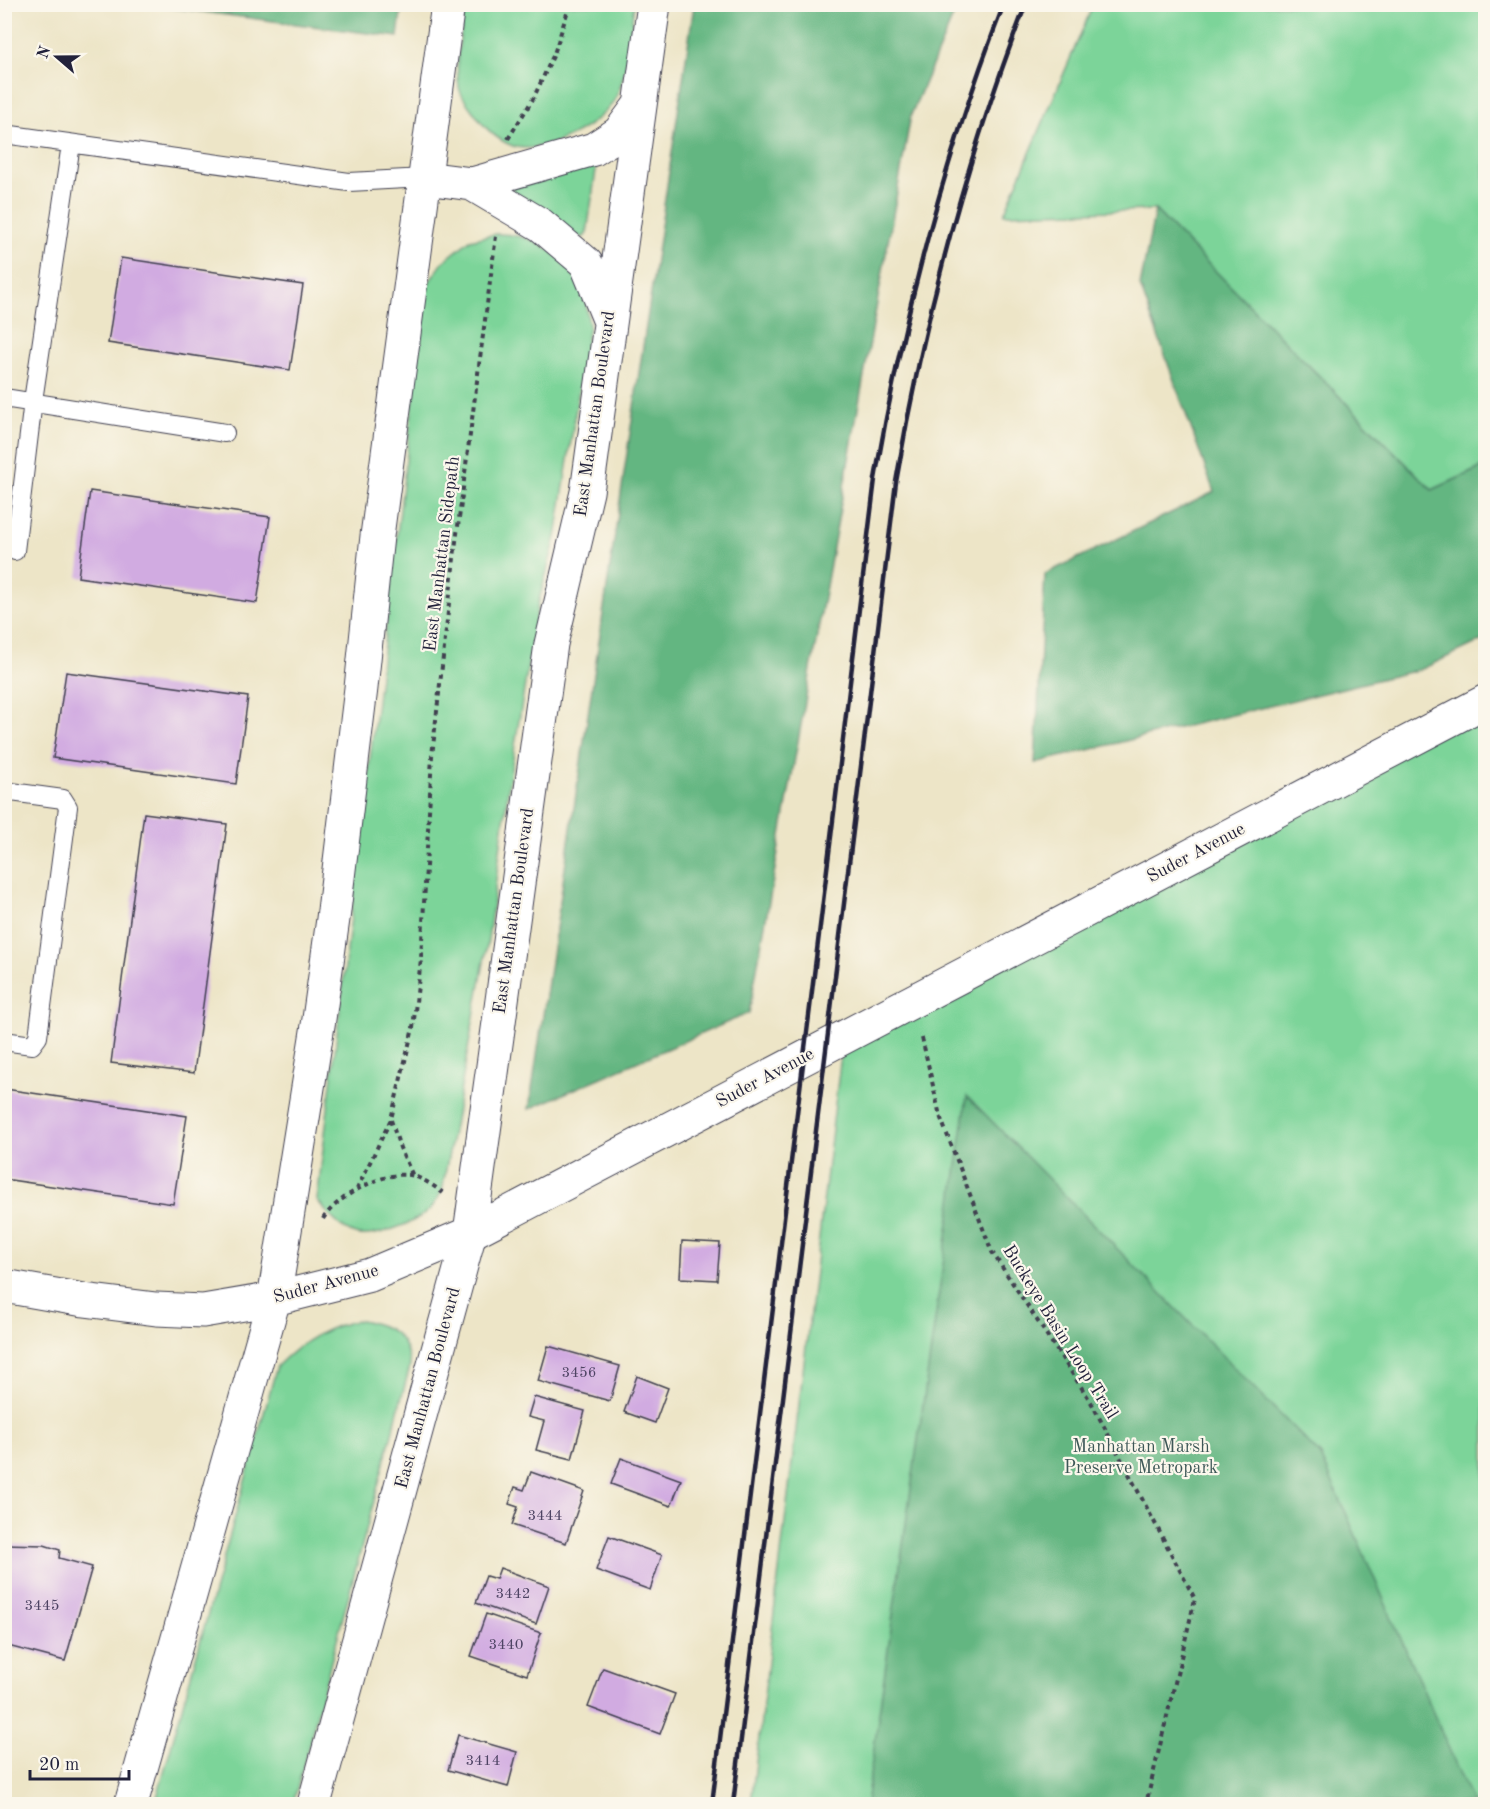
<svg xmlns="http://www.w3.org/2000/svg" width="1490" height="1809" font-family="'Old Standard TT',serif">
  <style>
    .green { fill: #7bd499; stroke: #4e7b6a; stroke-width: 1.5 }
    .forest { fill: #64b681; stroke: #436c5e; stroke-width: 1.5 }
    .building { fill: #d1abe1 }
    .lines { fill: none; stroke-linecap: round; stroke-linejoin: round }
    .service-casing { stroke: #403f50; stroke-width: 20 }
    .tertiary-casing { stroke: #403f50; stroke-width: 35 }
    .path { stroke: #403f50; stroke-width: 4; stroke-dasharray: 4.5 4.5; stroke-linecap: butt }
    .service { stroke: #fff; stroke-width: 18 }
    .tertiary { stroke: #fff; stroke-width: 33 }
    .rail { stroke: #22223b; stroke-width: 4.5 }
    .labels { text-anchor: middle; dominant-baseline: central; stroke-width: 4.5; stroke-linejoin: round; paint-order: stroke }
    .number-label { font-size: 15px; fill: #4e4464 }
    .street-label { font-size: 18px; fill: #22223b; stroke: #fbf7ec }
    .park-label { font-size: 18px; fill: #3d5757; stroke: #fbf7ec }
  </style>
  <rect width="100%" height="100%" fill="#fbf7ec"/>
  <filter id="ink" filterUnits="userSpaceOnUse"><feTurbulence type="fractalNoise" baseFrequency=".0167" numOctaves="2"/><feDisplacementMap in="SourceGraphic" scale="12" xChannelSelector="R" yChannelSelector="G"/><feConvolveMatrix kernelMatrix="1 2 1 2 8 2 1 2 1" color-interpolation-filters="sRGB"/></filter>
  <filter id="wash" filterUnits="userSpaceOnUse"><feTurbulence type="fractalNoise" baseFrequency=".008" numOctaves="4" result="noise"/><feDisplacementMap in="SourceGraphic" scale="24" xChannelSelector="R" yChannelSelector="G"/><feGaussianBlur stdDeviation="1.35" result="paint"/><feColorMatrix in="noise" values="0 0 0 0 0 0 0 0 0 0 0 0 0 0 0 0 0 1.4 0 .05"/><feComposite in="paint" operator="in"/></filter>
  <g filter="url(#wash)">
    <rect width="100%" height="100%" fill="#ede5c7"/>
    <path class="green" d="M 465,5 L 634,5 C 630,34 629,67 617,95 C 605,124 544,156 513,146 C 497,140 484,127 475,114 C 470,107 460,96 459,87 C 454,60 462,31 465,5 Z
      M 1093,5 L 1485,5 L 1485,466 L 1432,490 L 1155,210 L 1004,214 Z
      M 594,166 L 596,170 L 587,233 L 584,237 L 577,237 L 513,196 L 512,186 Z
      M 496,234 C 538,234 566,254 583,293 C 587,302 587,315 589,325 L 556,537 L 538,604 L 510,776 L 488,940 L 442,1191 C 439,1196 436,1202 432,1207 C 421,1221 372,1240 355,1234 C 339,1229 327,1212 317,1200 L 425,302 L 429,282 L 444,261 L 470,240 Z
      M 1485,701 L 1485,1804 L 751,1804 L 843,1038 Z
      M 361,1320 C 391,1326 406,1335 410,1366 L 293,1804 L 155,1804 L 277,1366 C 301,1342 328,1325 361,1320 Z"/>
    <path class="forest" d="M 148,5 L 402,4 L 402,5 L 398,37 Z
      M 694,5 L 958,5 L 911,115 L 749,1013 L 529,1109 Z
      M 1155,210 L 1432,490 L 1485,466 L 1485,639 L 1422,669 L 1035,763 L 1045,574 L 1214,492 L 1140,286 Z
      M 967,1096 L 1321,1456 L 1473,1804 L 866,1804 Z"/>
    <g id="blocks">
      <path class="building" d="M 121,258 L 303,285 L 290,370 L 108,343 Z
        M 90,491 L 270,517 L 257,603 L 78,577 Z
        M 66,672 L 248,697 L 236,784 L 53,758 Z
        M 144,813 L 227,824 L 194,1073 L 111,1063 Z
        M 5,1089 L 187,1116 L 173,1204 L 4,1179 Z
        M 682,1241 L 720,1243 L 717,1280 L 680,1278 Z
        M 548,1346 L 620,1366 L 610,1401 L 538,1381 Z
        M 637,1376 L 668,1388 L 655,1423 L 624,1412 Z
        M 534,1397 L 585,1411 L 572,1459 L 536,1450 L 544,1421 L 528,1417 Z
        M 621,1458 L 681,1480 L 671,1506 L 611,1484 Z
        M 531,1472 L 584,1491 L 566,1543 L 512,1525 L 518,1507 L 509,1504 L 515,1487 L 524,1490 Z
        M 609,1536 L 662,1555 L 650,1590 L 596,1570 Z
        M 4,1544 L 44,1545 L 60,1550 L 59,1558 L 92,1567 L 65,1661 L 4,1645 Z
        M 500,1568 L 549,1586 L 536,1624 L 476,1603 L 486,1576 L 496,1579 Z
        M 486,1614 L 541,1633 L 527,1675 L 471,1656 Z
        M 603,1668 L 675,1694 L 660,1734 L 588,1707 Z
        M 458,1735 L 517,1752 L 508,1787 L 448,1770 Z"/>
    </g>
  </g>
  <g filter="url(#ink)">
    <use href="#blocks" fill-opacity="0" stroke="#403f50" stroke-width="1.5"/>
    <g class="lines">
      <defs>
        <path id="service" d="M 4,134 L 349,182 L 425,178
          M 4,398 L 225,433
          M 15,551 L 33,401 L 71,144
          M 4,791 L 63,799 L 68,807 L 38,1037 L 32,1045 L 4,1041"/>
        <path id="tertiary" d="M 425,178 L 472,184 L 541,225 L 586,263 L 609,319
          M 472,184 L 594,149 L 619,133 L 640,105
          M 4,1286 L 84,1300 L 156,1309 L 203,1311 L 274,1299 L 370,1275 L 470,1233 L 1486,701
          M 131,1804 L 274,1299 L 319,1019 L 333,919 L 361,688 L 377,536 L 448,4
          M 314,1804 L 470,1233 L 551,644 L 587,492 L 654,4"/>
      </defs>
      <use href="#service" class="service-casing"/>
      <use href="#tertiary" class="tertiary-casing"/>
      <path class="path" d="M 508,139 L 533,99 L 554,54 L 570,4
        M 922,1038 L 940,1116 L 992,1252 L 1091,1402 L 1195,1599 L 1146,1804
        M 391,1120 L 400,1148 L 413,1176
        M 357,1189 L 391,1119 L 413,1028 L 421,959 L 432,756 L 455,549 L 496,236
        M 323,1219 C 336,1197 387,1168 414,1176 C 423,1179 436,1187 443,1193"/>
      <use href="#service" class="service"/>
      <use href="#tertiary" class="tertiary"/>
      <path class="rail" d="M 712,1804 L 875,479 C 903,316 944,158 1004,4
        M 733,1804 L 896,482 C 924,317 965,161 1026,4"/>
    </g>
  </g>
  <g class="labels">
    <g class="number-label">
      <text x="579" y="1373">3456</text>
      <text x="545" y="1516">3444</text>
      <text x="513" y="1594">3442</text>
      <text x="42" y="1606">3445</text>
      <text x="506" y="1645">3440</text>
      <text x="483" y="1761">3414</text>
    </g>
    <g class="street-label">
      <text transform="translate(595 414) rotate(-82)">East Manhattan Boulevard</text>
      <text transform="translate(442 554) rotate(-83)">East Manhattan Sidepath</text>
      <text transform="translate(1196 853) rotate(-28)">Suder Avenue</text>
      <text transform="translate(514 911) rotate(-82)">East Manhattan Boulevard</text>
      <text transform="translate(765 1078) rotate(-28)">Suder Avenue</text>
      <text transform="translate(326 1284) rotate(-15)">Suder Avenue</text>
      <text transform="translate(1060 1332) rotate(58)">Buckeye Basin Loop Trail</text>
      <text transform="translate(428 1388) rotate(-75)">East Manhattan Boulevard</text>
    </g>
    <g class="park-label">
      <text x="1141" y="1447">Manhattan Marsh<tspan x="1141" dy="21">Preserve Metropark</tspan></text>
    </g>
  </g>
  <rect width="1490" height="1809" fill="none" stroke="#fbf7ec" stroke-width="24"/>
  <g transform="translate(57 57) rotate(290)" stroke="#fbf7ec" stroke-width="4.5" paint-order="stroke">
  <path d="M0-4.5L10 22L0 15L-10 22Z" fill="#22223b"/>
  <text y="-9" font-size="16" font-weight="bold" text-anchor="middle" fill="#22223b">N</text>
  </g>
  <path d="M30 1770v9h99v-9" fill="none" stroke="#22223b" stroke-width="3"/>
  <text x="39" y="1770" font-size="18" fill="#22223b" stroke="#fbf7ec" stroke-width="4.5" paint-order="stroke">20 m</text>
</svg>
